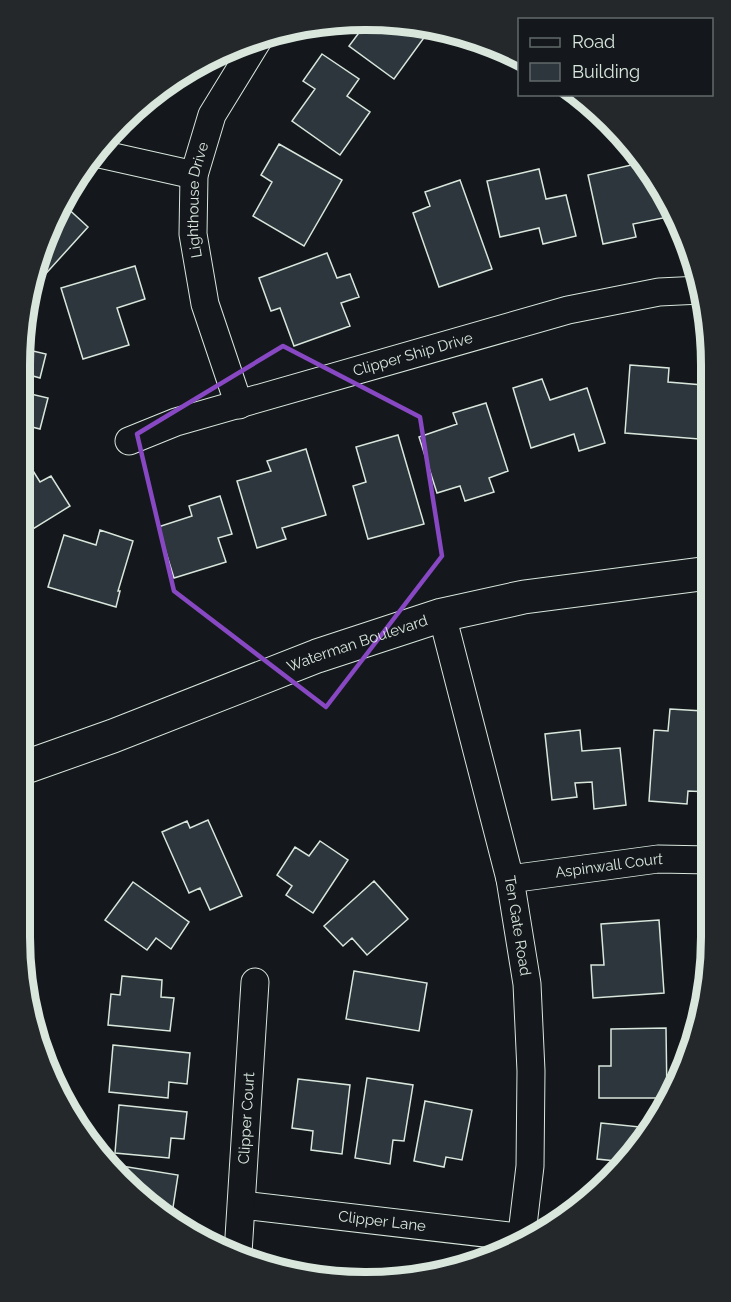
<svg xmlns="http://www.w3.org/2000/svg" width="731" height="1302" font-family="Raleway,sans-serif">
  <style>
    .building { fill: #2c363c; stroke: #d8e6dc; stroke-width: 1.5 }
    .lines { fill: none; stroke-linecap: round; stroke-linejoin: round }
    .street-casing { stroke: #d8e6dc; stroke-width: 29 }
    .secondary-casing { stroke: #d8e6dc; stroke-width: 35 }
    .street { stroke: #14181c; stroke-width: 27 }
    .secondary { stroke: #14181c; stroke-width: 33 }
    .marked { fill: none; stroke: #8948c3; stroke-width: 4.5; stroke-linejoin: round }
    .labels { text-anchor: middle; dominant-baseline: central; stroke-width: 4.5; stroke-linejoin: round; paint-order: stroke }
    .street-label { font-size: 15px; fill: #d8e6dc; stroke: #14181c }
    .rim { fill: none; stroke: #d8e6dc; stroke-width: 8 }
  </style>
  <rect width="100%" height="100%" fill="#14181c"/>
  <path class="building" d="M 408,23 L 426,35 L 394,79 L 349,46 L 364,26 Z
    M 322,54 L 359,79 L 347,96 L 370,112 L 340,155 L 292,121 L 315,89 L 303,81 Z
    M 279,144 L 342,180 L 304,246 L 253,216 L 272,182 L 261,175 Z
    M 644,162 L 653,174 L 673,216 L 633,224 L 636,237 L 603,244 L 588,175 Z
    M 539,169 L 546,199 L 566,195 L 576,236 L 543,244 L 539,228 L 500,237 L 487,181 Z
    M 460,180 L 492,269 L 439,287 L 413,213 L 430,206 L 425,192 Z
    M 63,204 L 88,227 L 41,279 L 34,272 L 38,255 L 58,209 Z
    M 327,253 L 337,278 L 350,274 L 359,297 L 341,303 L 350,326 L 294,346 L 280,308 L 271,311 L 259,278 Z
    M 135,266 L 145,299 L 117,308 L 129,345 L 83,359 L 61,288 Z
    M 20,348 L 46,354 L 40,378 L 26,374 L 22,392 L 48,398 L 40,429 L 20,424 Z
    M 630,365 L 669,368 L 668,382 L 703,385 L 699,439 L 625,433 Z
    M 542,379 L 550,400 L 587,388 L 605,443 L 579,451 L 574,434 L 531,448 L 513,388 Z
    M 486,403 L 508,471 L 489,478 L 494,492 L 465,501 L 460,486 L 437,493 L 419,437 L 457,424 L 453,413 Z
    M 398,435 L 424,524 L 368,539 L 353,486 L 366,482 L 356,447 Z
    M 306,449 L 326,515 L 282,528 L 286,539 L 257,548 L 237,481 L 271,471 L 267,461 Z
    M 20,450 L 40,482 L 51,476 L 70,506 L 20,537 Z
    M 220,496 L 232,534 L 218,538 L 226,562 L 174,578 L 158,527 L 192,516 L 189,506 Z
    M 100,530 L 133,541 L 118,591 L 120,591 L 116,607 L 48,587 L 64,535 L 96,545 Z
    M 670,709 L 703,711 L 701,729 L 710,730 L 710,792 L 688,791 L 687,804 L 649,801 L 654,730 L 668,731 Z
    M 580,730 L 582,751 L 620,748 L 626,805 L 594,809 L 592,782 L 575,783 L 577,797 L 552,800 L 545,734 Z
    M 208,820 L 242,896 L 210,910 L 200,888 L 189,893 L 162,832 L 187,821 L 190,828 Z
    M 320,841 L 348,860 L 313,913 L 286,895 L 292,886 L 277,875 L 295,847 L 309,856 Z
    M 374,881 L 408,919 L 367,955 L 352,938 L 343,946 L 324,926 Z
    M 133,882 L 189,922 L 171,949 L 156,938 L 147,950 L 105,920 Z
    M 659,920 L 664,993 L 593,998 L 591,965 L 604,965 L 601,924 Z
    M 354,971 L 427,983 L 419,1031 L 346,1019 Z
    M 122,976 L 162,980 L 161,997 L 174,998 L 170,1031 L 108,1025 L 111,994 L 120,995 Z
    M 666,1028 L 667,1098 L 599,1098 L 599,1066 L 611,1066 L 611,1029 Z
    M 113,1045 L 190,1053 L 187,1084 L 169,1082 L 168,1098 L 109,1092 Z
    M 367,1078 L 413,1085 L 404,1141 L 393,1140 L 390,1164 L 355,1158 Z
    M 298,1079 L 350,1085 L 342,1154 L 311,1150 L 313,1131 L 292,1128 Z
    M 425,1101 L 472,1110 L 462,1160 L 446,1157 L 444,1167 L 414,1161 Z
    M 119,1105 L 187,1112 L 184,1139 L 171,1138 L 169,1158 L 115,1153 Z
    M 601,1123 L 650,1128 L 614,1171 L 616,1161 L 597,1159 Z
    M 109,1164 L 178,1175 L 172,1214 L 160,1212 Z"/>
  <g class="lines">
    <defs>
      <g id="street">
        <path d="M 100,154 L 194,175"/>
        <path id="s1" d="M 239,405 L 205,304 L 193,234 L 194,175 L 212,115 L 258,40"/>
        <path id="s2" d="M 129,441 L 176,422 L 568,310 L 659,292 L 701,290"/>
        <path id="s3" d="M 442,615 L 510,879 L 527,984 L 531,1071 L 530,1166 L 521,1242"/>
        <path id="s4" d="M 510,879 L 658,859 L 710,860"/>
        <path id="s5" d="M 242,1205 L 527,1238"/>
        <path id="s6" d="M 238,1253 L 255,982"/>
      </g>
      <g id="secondary">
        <path id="s7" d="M 20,769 L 113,736 L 317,656 L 442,615 L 524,597 L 709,573"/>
      </g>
    </defs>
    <use href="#street" class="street-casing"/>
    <use href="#secondary" class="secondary-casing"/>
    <use href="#street" class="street"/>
    <use href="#secondary" class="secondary"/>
  </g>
  <path class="marked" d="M 283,346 L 420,417 L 442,556 L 326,707 L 174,591 L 137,434 Z"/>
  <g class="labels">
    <g class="street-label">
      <text stroke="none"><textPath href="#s1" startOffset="212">Lighthouse Drive</textPath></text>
      <text stroke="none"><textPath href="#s2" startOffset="297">Clipper Ship Drive</textPath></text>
      <text stroke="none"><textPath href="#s7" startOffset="360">Waterman Boulevard</textPath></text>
      <text stroke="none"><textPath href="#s4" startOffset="100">Aspinwall Court</textPath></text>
      <text stroke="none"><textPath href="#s3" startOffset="320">Ten Gate Road</textPath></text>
      <text stroke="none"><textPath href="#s6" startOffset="135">Clipper Court</textPath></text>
      <text stroke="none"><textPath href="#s5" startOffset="141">Clipper Lane</textPath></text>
    </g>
  </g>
  <path d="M0 0H731V1302H0ZM365 30H366A335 335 0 0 1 701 365V937A335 335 0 0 1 366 1272H365A335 335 0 0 1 30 937V365A335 335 0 0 1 365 30Z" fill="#24282b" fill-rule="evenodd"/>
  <path class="rim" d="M365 30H366A335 335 0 0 1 701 365V937A335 335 0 0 1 366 1272H365A335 335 0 0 1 30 937V365A335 335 0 0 1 365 30Z"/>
  <rect x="518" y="18" width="195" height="78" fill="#14181c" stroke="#626a69" stroke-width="1.5"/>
  <rect x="530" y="38" width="30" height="9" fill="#14181c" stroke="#626a69" stroke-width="1.5"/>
  <text x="572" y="48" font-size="18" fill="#d8e6dc">Road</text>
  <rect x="530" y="63" width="30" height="18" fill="#2c363c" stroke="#626a69" stroke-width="1.5"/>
  <text x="572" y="78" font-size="18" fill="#d8e6dc">Building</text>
</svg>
